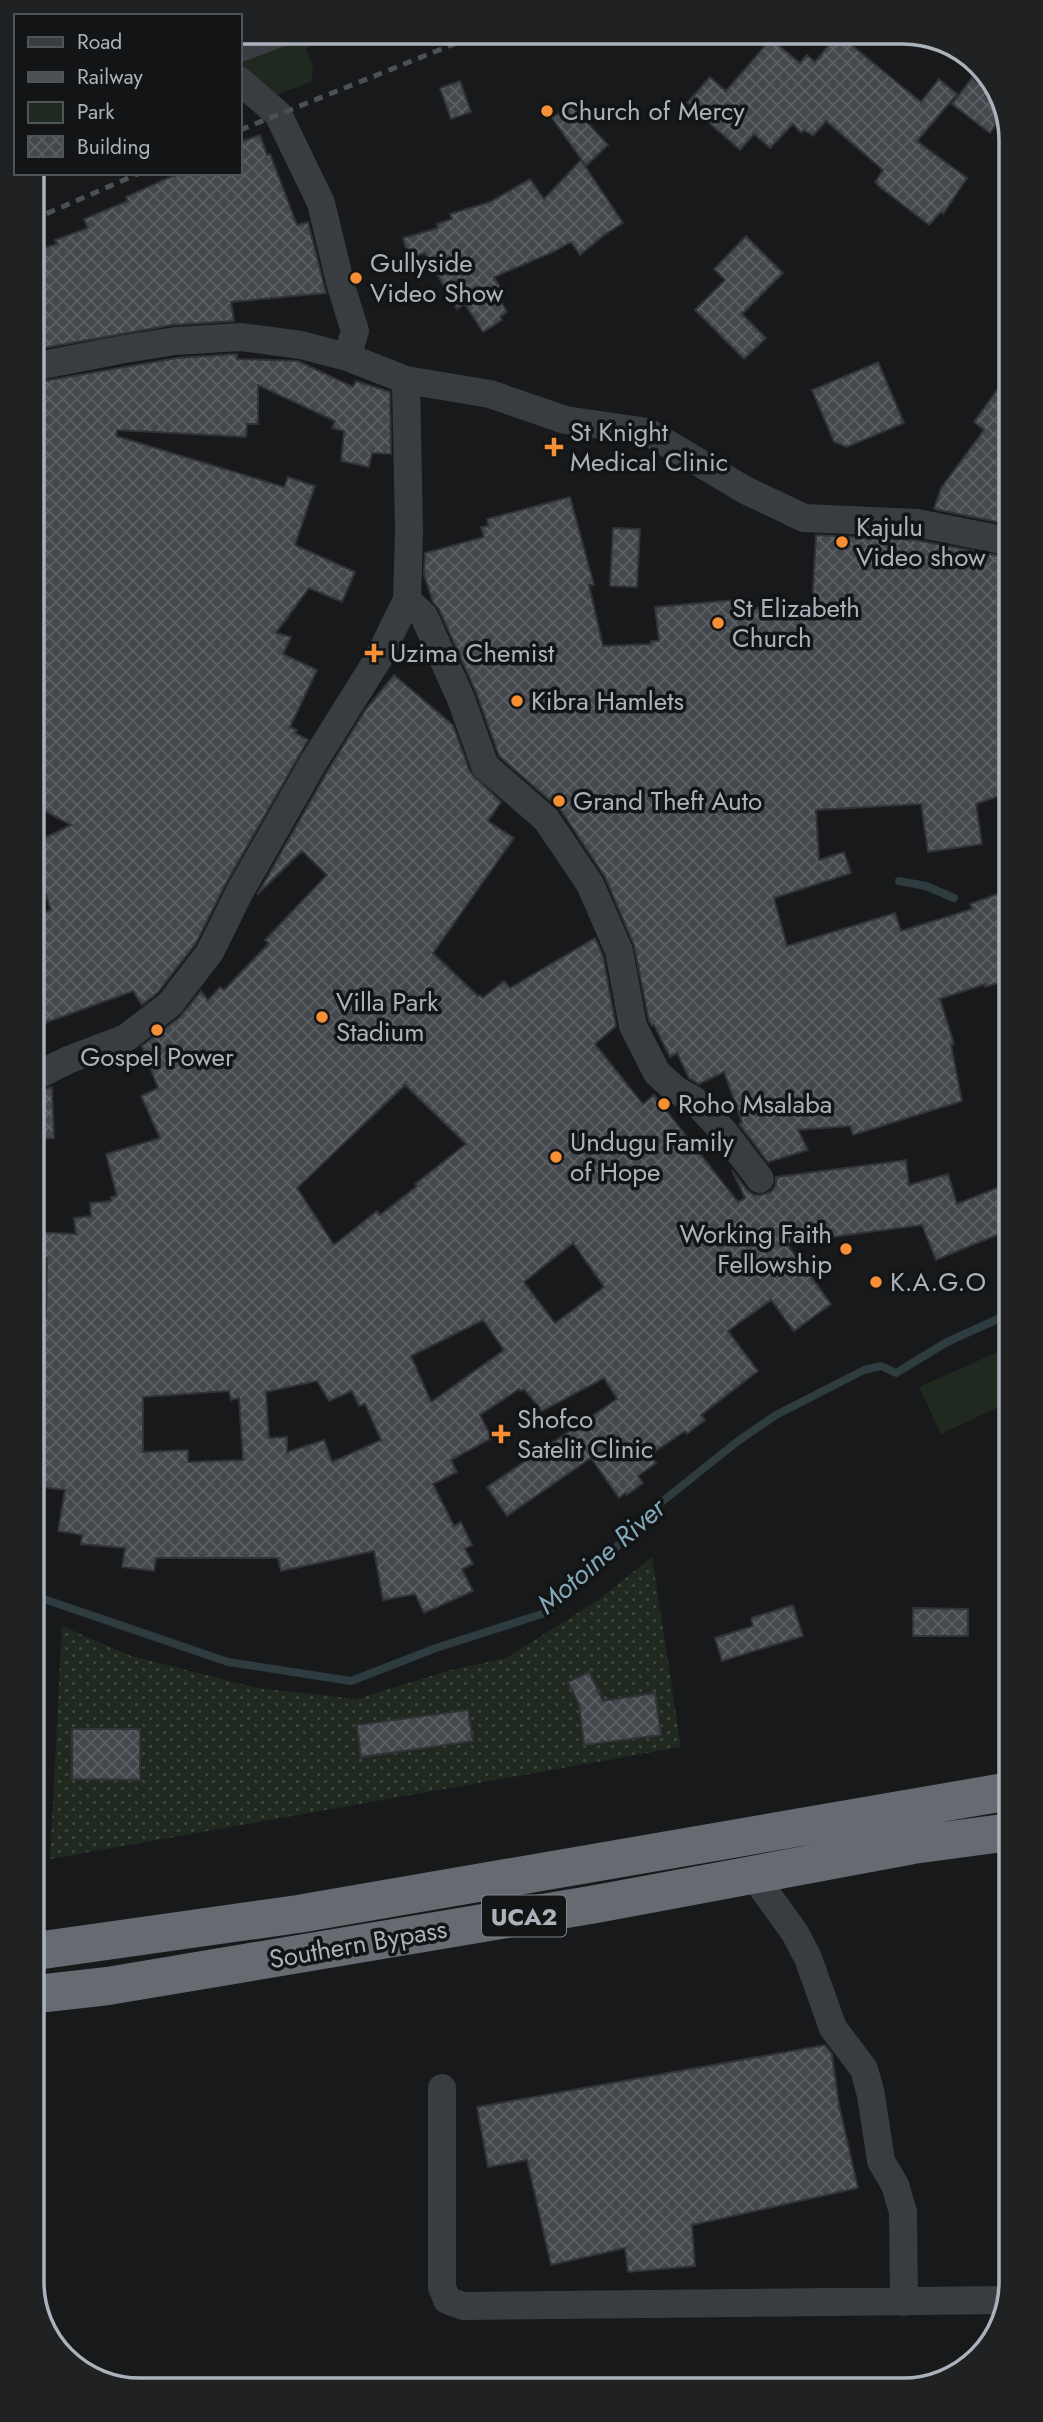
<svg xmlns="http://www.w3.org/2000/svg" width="1043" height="2422" font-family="Jost,sans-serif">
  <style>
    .grass { fill: url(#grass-dots) }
    .green { fill: #202920 }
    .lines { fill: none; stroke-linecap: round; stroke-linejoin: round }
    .stream { stroke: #2e3b3f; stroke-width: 8 }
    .building { fill: url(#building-cross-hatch); stroke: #323337; stroke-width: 2; fill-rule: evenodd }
    .minor { stroke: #393c40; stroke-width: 28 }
    .highway { stroke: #656b71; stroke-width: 38 }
    .rail { stroke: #4c5055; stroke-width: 5; stroke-dasharray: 9 7; stroke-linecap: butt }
    .poi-dot { fill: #f78f34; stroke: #131416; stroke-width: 2.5 }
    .labels { text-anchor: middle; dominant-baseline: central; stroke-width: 7; stroke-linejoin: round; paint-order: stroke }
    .shield { fill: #131416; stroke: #7d838a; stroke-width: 2 }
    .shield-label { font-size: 24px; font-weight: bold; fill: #aab3bb }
    .poi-label { font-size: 26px; fill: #aab3bb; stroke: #131416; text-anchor: start }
    .street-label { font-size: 26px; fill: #aab3bb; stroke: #131416 }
    .water-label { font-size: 28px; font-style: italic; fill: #81a8b6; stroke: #131416 }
    .rim { fill: none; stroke: #aab3bb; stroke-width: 3.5 }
  </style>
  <defs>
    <pattern id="grass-dots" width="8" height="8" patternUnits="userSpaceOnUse" patternTransform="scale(1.75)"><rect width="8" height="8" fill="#202920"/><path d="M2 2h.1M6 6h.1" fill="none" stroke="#3e463e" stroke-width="1.8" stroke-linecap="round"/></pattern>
    <pattern id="building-cross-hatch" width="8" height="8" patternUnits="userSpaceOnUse" patternTransform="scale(1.75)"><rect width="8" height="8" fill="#44474b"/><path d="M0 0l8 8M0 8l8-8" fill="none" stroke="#5c5f63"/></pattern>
  </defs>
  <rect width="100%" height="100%" fill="#18191b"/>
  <path class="grass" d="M 652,1557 L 681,1747 L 50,1859 L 62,1626 L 131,1656 L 257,1688 L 356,1699 L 451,1670 L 506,1658 L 597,1601 Z"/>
  <path class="green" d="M 244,32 L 322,32 L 325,39 L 306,48 L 313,66 L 311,82 L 256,103 L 240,96 L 240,33 Z
    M 1009,1347 L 1009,1402 L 941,1434 L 919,1387 Z"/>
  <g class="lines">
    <path class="stream" d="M 899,881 L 926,886 L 954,898
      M 35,1596 L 228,1662 L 351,1681 L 436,1648 L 545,1613 L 593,1571 L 658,1505 L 738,1441 L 776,1415 L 864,1370 L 881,1366 L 896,1373 L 947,1342 L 1009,1314"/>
  </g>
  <path class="building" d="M 838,34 L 921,102 L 939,79 L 957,94 L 917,141 L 967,178 L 943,214 L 941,212 L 929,225 L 881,188 L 875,182 L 883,170 L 826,121 L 813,136 L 804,130 L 801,133 L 793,124 L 770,148 L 754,134 L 740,150 L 687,103 L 710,77 L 726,91 L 771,39 L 800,63 L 807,55 L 815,62 Z
    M 972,78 L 1004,102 L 998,109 L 1004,113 L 990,133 L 952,104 Z
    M 460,81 L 471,112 L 451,119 L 440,88 Z
    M 571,105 L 608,145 L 586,166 L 552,118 Z
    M 260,135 L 267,155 L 270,154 L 297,225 L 308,222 L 326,293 L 231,302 L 234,321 L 172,325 L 32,350 L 32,252 L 57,244 L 55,240 L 88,228 L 84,219 L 128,201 L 126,197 L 168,178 L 184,173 L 240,173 L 240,142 Z
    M 581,160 L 623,223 L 604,235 L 580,255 L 571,242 L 553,252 L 494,277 L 503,292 L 497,295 L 507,312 L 500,317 L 502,320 L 483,332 L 465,304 L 457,309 L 425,253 L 409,258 L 403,238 L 438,228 L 437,224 L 452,219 L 450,214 L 490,202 L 530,179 L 544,199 Z
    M 746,236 L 783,273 L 742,314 L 766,338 L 744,359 L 695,310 L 725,280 L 714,269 Z
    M 237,354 L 237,359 L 298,361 L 353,387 L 356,381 L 390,392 L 391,454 L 372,453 L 369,467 L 341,461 L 344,431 L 332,428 L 335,421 L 258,385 L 258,424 L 247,424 L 246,437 L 117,430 L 116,436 L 284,487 L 288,477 L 315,486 L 295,545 L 355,572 L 342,602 L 309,588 L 276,633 L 291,637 L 283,654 L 317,670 L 290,727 L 297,730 L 295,733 L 308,740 L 225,885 L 196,943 L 158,992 L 142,1005 L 133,991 L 34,1027 L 34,916 L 51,910 L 34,861 L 34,843 L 71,825 L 33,805 L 33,738 L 37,726 L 33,699 L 32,383 L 177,358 Z
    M 878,362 L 904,423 L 847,447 L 834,442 L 812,390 Z
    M 1006,377 L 1007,524 L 934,509 L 941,488 L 984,430 L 974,422 Z
    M 570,497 L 594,585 L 589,585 L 603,646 L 651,644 L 651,641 L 659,641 L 655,607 L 734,600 L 735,609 L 812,606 L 816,535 L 915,540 L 1007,557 L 1007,793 L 976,804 L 982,844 L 928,852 L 921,804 L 816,810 L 819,860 L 844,852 L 851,873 L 774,898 L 787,946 L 895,913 L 901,931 L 972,909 L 970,904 L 1008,890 L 1008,980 L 985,987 L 985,984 L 940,999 L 954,1044 L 951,1045 L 962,1101 L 853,1135 L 850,1126 L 798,1130 L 808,1150 L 768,1162 L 739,1124 L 742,1122 L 724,1072 L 699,1084 L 689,1078 L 677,1053 L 670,1057 L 654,1025 L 652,1026 L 649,1021 L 634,945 L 605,877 L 560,809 L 499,756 L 476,692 L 439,609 L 433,602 L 424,575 L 425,553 L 484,537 L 481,527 L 488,526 L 487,519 Z
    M 613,528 L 640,529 L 637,587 L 610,586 Z
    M 394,675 L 453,725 L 470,772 L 501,802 L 488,821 L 514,838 L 433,953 L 478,996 L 480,995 L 483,998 L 504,981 L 510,988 L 595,938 L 603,956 L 616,1026 L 595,1044 L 643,1104 L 654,1095 L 738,1202 L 745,1198 L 732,1170 L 747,1190 L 754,1195 L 761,1195 L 771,1192 L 776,1185 L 776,1177 L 906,1160 L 909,1185 L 948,1174 L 957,1204 L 1009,1183 L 1009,1230 L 936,1260 L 922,1225 L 786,1243 L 831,1304 L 794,1331 L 771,1300 L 728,1331 L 758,1371 L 701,1415 L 705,1420 L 687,1434 L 685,1431 L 650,1455 L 656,1463 L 638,1476 L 643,1483 L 627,1495 L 625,1493 L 619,1498 L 591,1458 L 507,1516 L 487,1487 L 617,1399 L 604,1378 L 542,1411 L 524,1389 L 521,1391 L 519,1389 L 480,1415 L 492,1438 L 451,1460 L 457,1472 L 433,1484 L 454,1526 L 461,1522 L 472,1545 L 465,1549 L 473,1564 L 462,1569 L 473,1591 L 424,1613 L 415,1594 L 383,1600 L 374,1551 L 281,1571 L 278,1558 L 156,1558 L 154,1571 L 122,1567 L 125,1548 L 81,1544 L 82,1535 L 58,1531 L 65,1490 L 35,1486 L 35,1315 L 46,1317 L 47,1258 L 35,1258 L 35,1232 L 76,1234 L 74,1218 L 91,1216 L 90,1203 L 111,1201 L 111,1197 L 117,1196 L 106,1154 L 160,1138 L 141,1096 L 158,1088 L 142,1046 L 180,1017 L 201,991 L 208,1000 L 220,987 L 224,990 L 269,943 L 265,940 L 327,875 L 302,851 L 257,895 L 327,772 L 366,709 ZM 405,1085 L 466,1144 L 415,1184 L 417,1186 L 380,1215 L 377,1211 L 334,1245 L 297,1188 ZM 573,1243 L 604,1287 L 555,1323 L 524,1282 ZM 483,1320 L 504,1350 L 431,1402 L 411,1356 ZM 317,1381 L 329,1401 L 352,1391 L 359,1406 L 365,1404 L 381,1440 L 332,1462 L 324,1440 L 287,1452 L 287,1437 L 269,1438 L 266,1392 ZM 229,1391 L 231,1400 L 239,1398 L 243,1460 L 188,1462 L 188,1450 L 143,1452 L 143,1397 Z
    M 52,1087 L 54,1138 L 34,1139 L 34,1093 Z
    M 793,1605 L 803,1636 L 722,1661 L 715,1638 L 753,1626 L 751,1618 Z
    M 913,1608 L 968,1609 L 968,1636 L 913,1636 Z
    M 589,1672 L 603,1701 L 655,1693 L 661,1735 L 584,1745 L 579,1704 L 568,1682 Z
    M 468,1710 L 473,1741 L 361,1757 L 357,1725 Z
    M 72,1729 L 140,1729 L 140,1780 L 72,1779 Z
    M 825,2045 L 832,2054 L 839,2105 L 858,2188 L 692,2225 L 695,2266 L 628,2272 L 625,2248 L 551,2265 L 527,2160 L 488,2167 L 477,2107 Z"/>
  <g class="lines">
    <path class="minor" d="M 240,48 L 283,32
      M 240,81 L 278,114 L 321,203 L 341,286 L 355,331 L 347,357
      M 32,367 L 125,349 L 175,341 L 241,337 L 301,345 L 347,357 L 406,380 L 490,394 L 565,420 L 648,432 L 745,490 L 804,518 L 917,523 L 1007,541
      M 407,600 L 424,616 L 461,699 L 485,766 L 546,819 L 590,884 L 619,951 L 633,1026 L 657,1073 L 676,1090 L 694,1100 L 724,1132 L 760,1179
      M 34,1077 L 68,1060 L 126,1038 L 170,1004 L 210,952 L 239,893 L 313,763 L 378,659 L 407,600 L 409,530 L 406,380
      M 753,1875 L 795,1933 L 808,1958 L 833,2028 L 864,2069 L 871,2095 L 881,2161 L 895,2185 L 903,2212 L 904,2302
      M 442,2088 L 442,2287 L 447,2300 L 463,2306 L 1006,2300"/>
    <path class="highway" d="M 36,1951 L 298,1914 L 1010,1791
      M 37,1994 L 108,1986 L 596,1904 L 913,1845 L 1010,1832"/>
    <path class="rail" d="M 240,130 L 484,32
      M 32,220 L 140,173"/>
  </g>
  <g class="poi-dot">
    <circle cx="547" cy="111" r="7"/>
    <circle cx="356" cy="278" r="7"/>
    <path d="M550.5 436.5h7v7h7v7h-7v7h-7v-7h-7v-7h7z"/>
    <circle cx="842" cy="542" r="7"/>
    <circle cx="718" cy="623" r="7"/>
    <path d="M370.5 642.5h7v7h7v7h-7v7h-7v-7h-7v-7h7z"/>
    <circle cx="517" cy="701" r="7"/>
    <circle cx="559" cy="801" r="7"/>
    <circle cx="322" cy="1017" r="7"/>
    <circle cx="157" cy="1030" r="7"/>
    <circle cx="664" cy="1104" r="7"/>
    <circle cx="556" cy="1157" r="7"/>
    <circle cx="846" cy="1249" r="7"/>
    <circle cx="876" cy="1282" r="7"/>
    <path d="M497.5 1423.5h7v7h7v7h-7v7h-7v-7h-7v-7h7z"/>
  </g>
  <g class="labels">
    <rect class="shield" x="482" y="1895.5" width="84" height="41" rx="5"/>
    <g class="shield-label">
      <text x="524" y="1916">UCA2</text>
    </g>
    <g class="poi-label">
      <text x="561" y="111">Church of Mercy</text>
      <text x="370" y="263">Gullyside<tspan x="370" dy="30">Video Show</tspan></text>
      <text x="570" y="432">St Knight<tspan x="570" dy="30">Medical Clinic</tspan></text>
      <text x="856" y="527">Kajulu<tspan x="856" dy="30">Video show</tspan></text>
      <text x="732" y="608">St Elizabeth<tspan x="732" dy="30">Church</tspan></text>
      <text x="390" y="653">Uzima Chemist</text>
      <text x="531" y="701">Kibra Hamlets</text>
      <text x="573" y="801">Grand Theft Auto</text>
      <text x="336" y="1002">Villa Park<tspan x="336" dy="30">Stadium</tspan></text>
      <text x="157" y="1057" text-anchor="middle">Gospel Power</text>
      <text x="678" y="1104">Roho Msalaba</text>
      <text x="570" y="1142">Undugu Family<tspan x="570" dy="30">of Hope</tspan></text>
      <text x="832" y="1234" text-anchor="end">Working Faith<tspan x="832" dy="30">Fellowship</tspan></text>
      <text x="890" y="1282">K.A.G.O</text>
      <text x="517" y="1419">Shofco<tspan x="517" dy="30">Satelit Clinic</tspan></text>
    </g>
    <g class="street-label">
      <text transform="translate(358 1944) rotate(-10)">Southern Bypass</text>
    </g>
    <g class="water-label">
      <text transform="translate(601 1556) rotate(-41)">Motoine River</text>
    </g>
  </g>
  <path d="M0 0H1043V2422H0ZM140 44H903A96 96 0 0 1 999 140V2282A96 96 0 0 1 903 2378H140A96 96 0 0 1 44 2282V140A96 96 0 0 1 140 44Z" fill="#1f2123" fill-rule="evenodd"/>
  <path class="rim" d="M140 44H903A96 96 0 0 1 999 140V2282A96 96 0 0 1 903 2378H140A96 96 0 0 1 44 2282V140A96 96 0 0 1 140 44Z"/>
  <rect x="14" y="14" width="228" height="161" fill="#131416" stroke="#4f5458" stroke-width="2"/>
  <rect x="28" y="37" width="35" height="10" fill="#393c40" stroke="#4f5458" stroke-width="2"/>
  <text x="77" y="49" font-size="21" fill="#aab3bb">Road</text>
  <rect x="28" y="72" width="35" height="10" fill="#4c5055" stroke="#4f5458" stroke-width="2"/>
  <text x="77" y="84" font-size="21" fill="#aab3bb">Railway</text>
  <rect x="28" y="102" width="35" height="21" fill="#202920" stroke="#4f5458" stroke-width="2"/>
  <text x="77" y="119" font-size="21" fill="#aab3bb">Park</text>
  <rect x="28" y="136" width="35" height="21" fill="url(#building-cross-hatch)" stroke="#4f5458" stroke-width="2"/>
  <text x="77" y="154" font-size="21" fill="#aab3bb">Building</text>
</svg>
